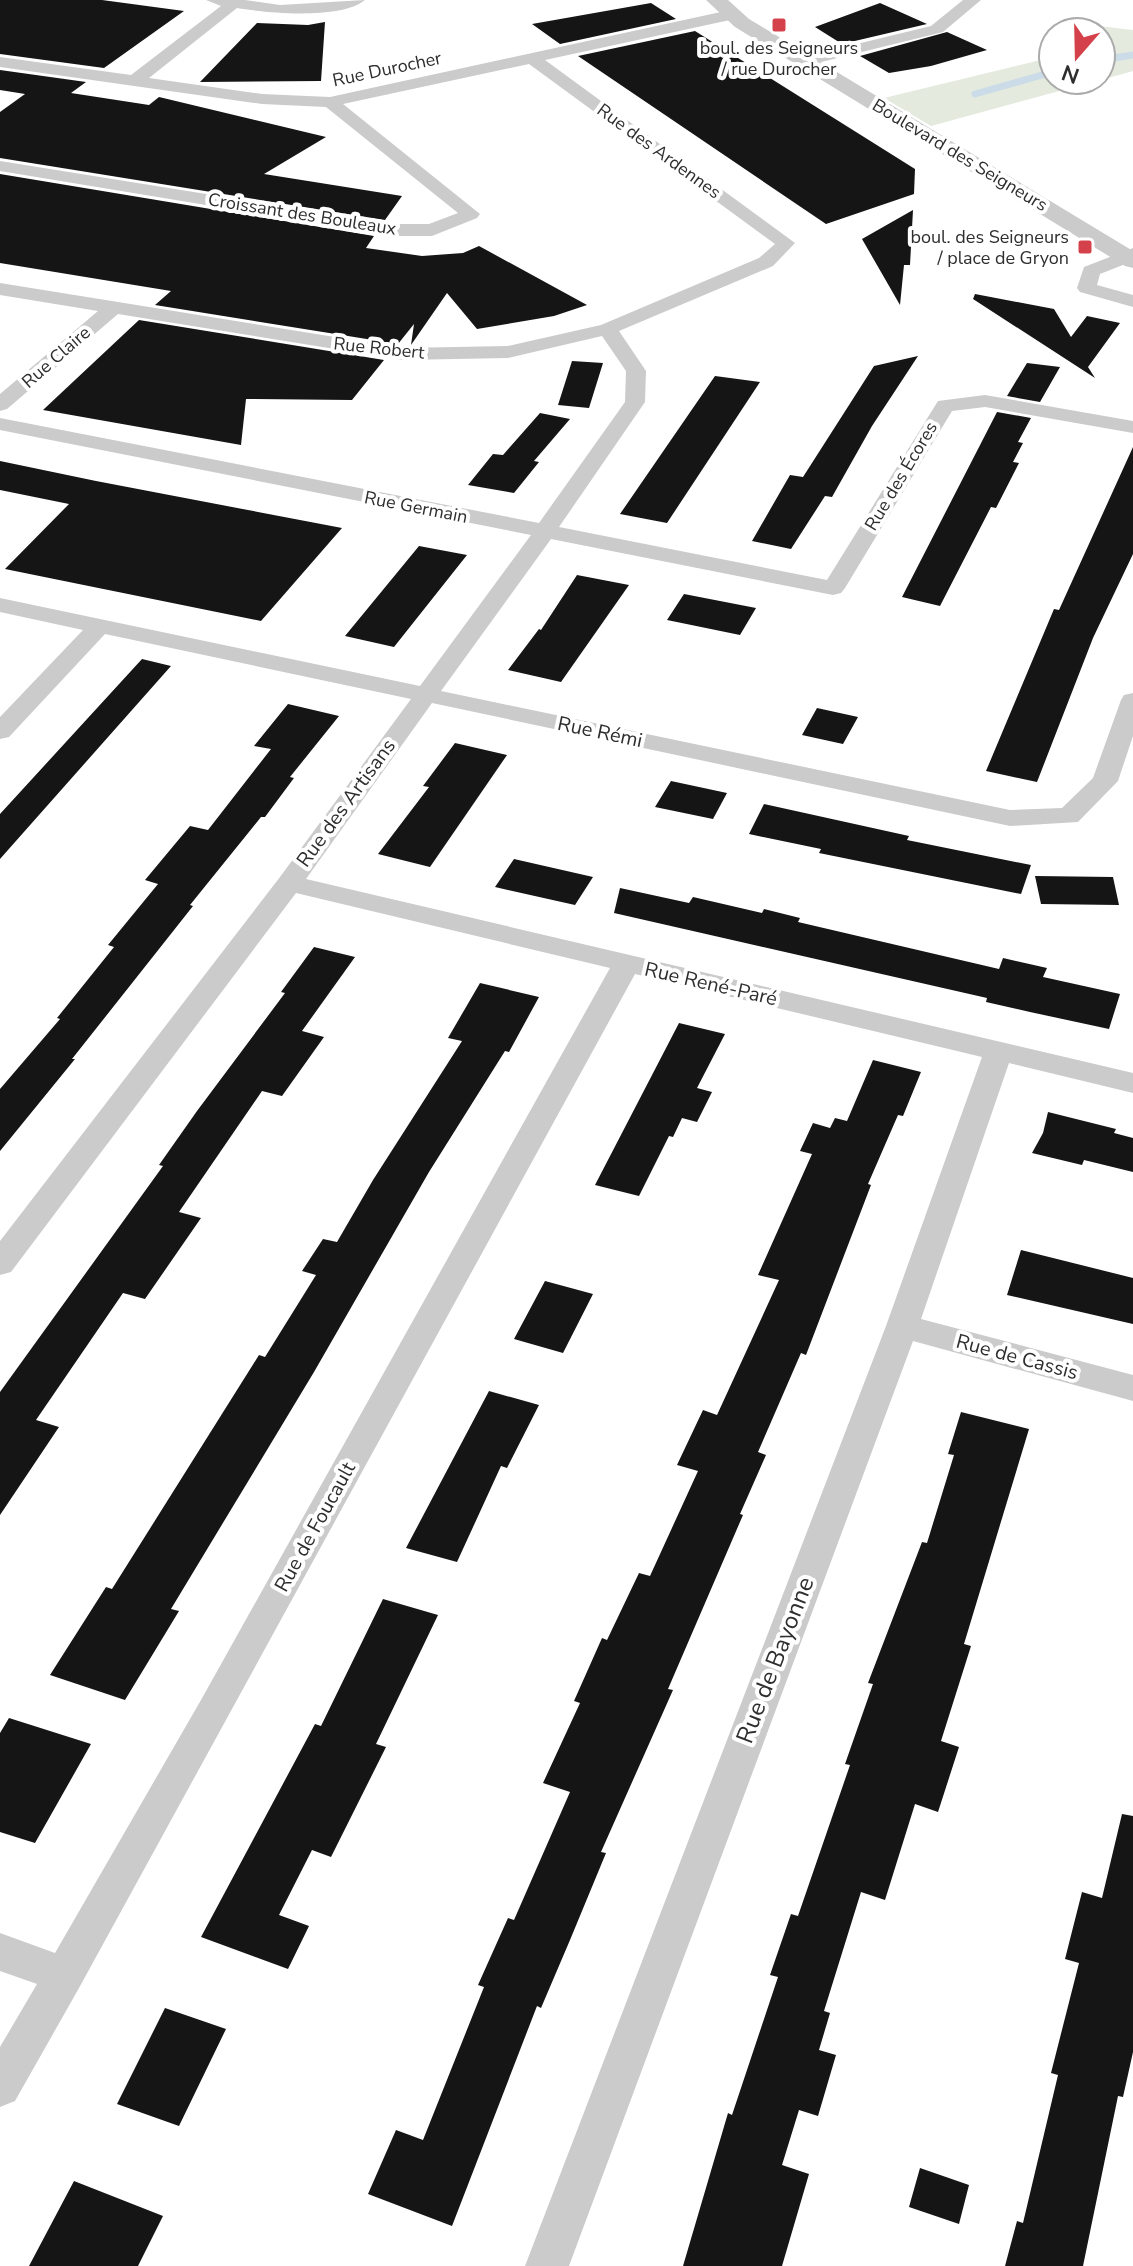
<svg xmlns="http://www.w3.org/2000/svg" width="1133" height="2266" font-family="'Nunito Sans',sans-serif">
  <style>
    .green { fill: #e4eadd }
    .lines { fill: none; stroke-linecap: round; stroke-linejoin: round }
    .stream { stroke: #cbdce8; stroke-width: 7 }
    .building { fill: #151515 }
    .minor { fill: #cbcbcb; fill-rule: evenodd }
    .tertiary { fill: #cbcbcb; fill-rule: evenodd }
    .poi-dot { fill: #d4414a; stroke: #fff; stroke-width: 3 }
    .labels { text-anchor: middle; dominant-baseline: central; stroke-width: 8; stroke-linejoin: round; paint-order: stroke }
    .far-poi-label { font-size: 18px; fill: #2e2e2e; stroke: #fff }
    .far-street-label { font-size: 18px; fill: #2e2e2e; stroke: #fff }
    .street-label { font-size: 20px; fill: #2e2e2e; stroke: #fff }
    .near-street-label { font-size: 24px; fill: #2e2e2e; stroke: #fff }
  </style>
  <rect width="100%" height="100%" fill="#fff"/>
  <path class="green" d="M 1099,26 L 1133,30 L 1133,71 L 1101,80 L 1101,32 L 1092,32 Z
    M 1053,57 L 1053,80 L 1100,80 L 931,126 L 884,98 Z"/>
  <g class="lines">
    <path class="stream" d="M 1101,60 L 1133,55
      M 975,94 L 1053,72"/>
  </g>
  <path class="building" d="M 0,0 L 102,0 L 184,11 L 104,68 L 0,54 Z
    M 651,3 L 676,19 L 560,44 L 532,24 Z
    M 880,3 L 927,24 L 842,44 L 815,27 Z
    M 325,22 L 321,81 L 200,82 L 257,23 L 308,25 Z
    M 695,31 L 915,169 L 914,194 L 826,224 L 578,56 Z
    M 947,32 L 987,50 L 931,66 L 889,73 L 860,56 Z
    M 0,70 L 86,82 L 71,93 L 149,105 L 159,97 L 326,137 L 264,174 L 402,196 L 385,220 L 0,158 L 0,112 L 25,94 L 0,90 Z
    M 0,174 L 374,236 L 366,248 L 422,256 L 463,253 L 479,246 L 587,305 L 554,316 L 477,329 L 447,293 L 411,345 L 414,324 L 398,344 L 155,305 L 171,291 L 0,263 Z
    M 913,210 L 910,265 L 904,265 L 900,305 L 862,239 Z
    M 975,294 L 1054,309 L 1071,337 L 1087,316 L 1120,323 L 1088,367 L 1095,378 L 973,299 Z
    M 139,320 L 384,360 L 352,400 L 246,399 L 241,445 L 43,410 Z
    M 918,356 L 872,426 L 832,497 L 825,496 L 791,549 L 752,541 L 790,475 L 803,477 L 874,366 Z
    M 572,361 L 603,363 L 589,408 L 558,405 Z
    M 1027,363 L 1060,367 L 1040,402 L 1007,396 Z
    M 715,376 L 760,382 L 667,523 L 620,514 Z
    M 997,412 L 1031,418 L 1018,442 L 1023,443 L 1013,462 L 1019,463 L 996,508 L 991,507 L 940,606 L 902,597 Z
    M 540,413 L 570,419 L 534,461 L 539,462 L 514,493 L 468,485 L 493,454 L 503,455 Z
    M 1133,447 L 1133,554 L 1093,638 L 1037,782 L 986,771 L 1054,609 L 1059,610 Z
    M 0,461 L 96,481 L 342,528 L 261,621 L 5,569 L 69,504 L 0,490 Z
    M 419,546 L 467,555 L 394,647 L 345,636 Z
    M 577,575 L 629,585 L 561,682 L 508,670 L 539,629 L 541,630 Z
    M 684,594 L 756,608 L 740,635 L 667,620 Z
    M 142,659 L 171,666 L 0,859 L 0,814 Z
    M 288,704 L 339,716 L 290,777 L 294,778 L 265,817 L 261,817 L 190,905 L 193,906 L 72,1059 L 75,1059 L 0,1151 L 0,1089 L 60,1019 L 57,1018 L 114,947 L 108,945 L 158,884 L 145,880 L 190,826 L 208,830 L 271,749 L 254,746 Z
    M 817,708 L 858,717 L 843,744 L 802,735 Z
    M 455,743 L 507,755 L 430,867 L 378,854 L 429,787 L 423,786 Z
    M 671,781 L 727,793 L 713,819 L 655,807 Z
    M 764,804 L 909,836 L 907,840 L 1031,865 L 1021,894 L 819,853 L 821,849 L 749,834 Z
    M 514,859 L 593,877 L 575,905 L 495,887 Z
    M 1035,876 L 1113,877 L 1119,905 L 1041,904 Z
    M 620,888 L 689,903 L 693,897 L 762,913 L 764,909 L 800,918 L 798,922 L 999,969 L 1003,958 L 1047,968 L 1043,977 L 1120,994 L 1109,1029 L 1030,1012 L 986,1002 L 987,998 L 614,913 Z
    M 314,947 L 355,957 L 302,1031 L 324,1037 L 282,1096 L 262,1091 L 179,1212 L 201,1218 L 145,1299 L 123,1293 L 36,1420 L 59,1427 L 0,1515 L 0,1392 L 163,1166 L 159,1165 L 197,1111 L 285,993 L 281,992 Z
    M 480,983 L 539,997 L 509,1052 L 505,1051 L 429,1172 L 314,1372 L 171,1609 L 179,1611 L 125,1700 L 50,1675 L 106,1587 L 112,1589 L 259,1355 L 265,1357 L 316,1275 L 302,1271 L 323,1239 L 337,1242 L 373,1180 L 462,1041 L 448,1038 Z
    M 679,1023 L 725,1034 L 697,1088 L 712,1092 L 697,1122 L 682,1118 L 673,1137 L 669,1136 L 639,1196 L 595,1185 Z
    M 873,1060 L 921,1072 L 903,1116 L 898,1115 L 868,1184 L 871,1185 L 806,1355 L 801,1353 L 758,1452 L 766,1455 L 740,1514 L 743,1515 L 668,1689 L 673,1690 L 601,1852 L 606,1853 L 570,1940 L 541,2008 L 537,2006 L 452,2226 L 368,2194 L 396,2130 L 423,2140 L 484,1987 L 478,1985 L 508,1918 L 514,1920 L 570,1792 L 543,1783 L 580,1703 L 574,1701 L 602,1638 L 607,1640 L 639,1573 L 650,1576 L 698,1471 L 677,1465 L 703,1410 L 717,1415 L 779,1280 L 758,1275 L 812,1154 L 800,1151 L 813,1123 L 830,1128 L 835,1118 L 847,1121 Z
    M 1048,1112 L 1116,1129 L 1114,1133 L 1133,1138 L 1133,1172 L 1084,1160 L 1082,1165 L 1032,1153 L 1043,1133 Z
    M 1021,1250 L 1133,1278 L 1133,1324 L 1007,1295 Z
    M 545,1281 L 593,1294 L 563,1353 L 514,1339 Z
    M 489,1391 L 539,1405 L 507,1468 L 501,1466 L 457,1562 L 406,1548 Z
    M 961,1412 L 1029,1429 L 964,1644 L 971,1646 L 941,1741 L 959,1747 L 938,1812 L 915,1804 L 885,1900 L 861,1892 L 824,2011 L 830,2013 L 819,2050 L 836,2055 L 818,2116 L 799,2110 L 782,2165 L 809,2174 L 782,2266 L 683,2266 L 728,2113 L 732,2115 L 778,1977 L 770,1975 L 791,1914 L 798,1916 L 850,1765 L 845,1764 L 873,1684 L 868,1683 L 922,1542 L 927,1543 L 954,1455 L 948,1454 Z
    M 383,1599 L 438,1615 L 376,1744 L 386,1747 L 331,1857 L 312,1850 L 279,1915 L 309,1926 L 288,1969 L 201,1937 L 315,1724 L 321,1726 Z
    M 9,1718 L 91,1744 L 35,1843 L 0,1832 L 0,1733 Z
    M 1122,1814 L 1133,1816 L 1133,2052 L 1123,2097 L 1118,2096 L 1083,2266 L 1005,2266 L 1017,2221 L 1023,2223 L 1058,2075 L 1051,2073 L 1079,1963 L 1065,1959 L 1082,1892 L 1102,1898 Z
    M 165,2008 L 226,2029 L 179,2126 L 117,2104 Z
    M 920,2168 L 969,2185 L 959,2224 L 909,2207 Z
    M 74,2181 L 163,2216 L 138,2266 L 29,2266 Z"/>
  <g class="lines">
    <path class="minor" d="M 206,0 L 245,0 L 280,5 L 365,0 C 341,20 267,13 237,8 L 149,78 L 262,94 L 330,97 L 730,10 L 738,15 L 730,20 L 545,60 L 795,243 L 773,266 L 619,331 L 646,371 L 645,402 L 559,527 L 827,580 L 938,401 L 985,395 L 1133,421 L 1133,433 L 985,407 L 952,411 L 845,588 L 841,593 L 833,595 L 551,539 L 441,691 L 1010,810 L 1062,808 L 1093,778 L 1121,700 L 1124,695 L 1133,693 L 1133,736 L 1118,781 L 1078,822 L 1010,826 L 432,703 L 306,879 L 1133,1073 L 1133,1093 L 1009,1063 L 921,1319 L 1133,1375 L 1133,1401 L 913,1341 L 569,2266 L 525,2266 L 886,1326 L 982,1057 L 635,974 L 79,1988 L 15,2101 L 0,2107 L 0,2047 L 37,1984 L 0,1971 L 0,1933 L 55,1953 L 201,1700 L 610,968 L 296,893 L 11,1272 L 0,1275 L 0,1241 L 280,877 L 411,699 L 105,634 L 9,737 L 0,739 L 0,717 L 83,630 L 0,612 L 0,598 L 420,686 L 531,535 L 0,430 L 0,418 L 539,523 L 625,402 L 626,371 L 602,336 L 508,358 L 403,360 L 118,314 L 7,409 L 0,411 L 0,394 L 98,311 L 0,295 L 0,283 L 403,348 L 508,346 L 601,325 L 759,258 L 775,244 L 529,64 L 343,104 L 480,214 L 477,218 L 432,236 L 393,236 L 0,171 L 0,161 L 393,224 L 429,224 L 458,213 L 326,107 L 262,104 L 0,67 L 0,57 L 131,75 L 221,6 Z
      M 963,0 L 981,0 L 943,32 L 805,66 L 797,61 L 799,58 L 931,26 Z
      M 1133,248 L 1133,261 L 1100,274 L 1097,285 L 1133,295 L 1133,307 L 1080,292 L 1077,288 L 1084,267 Z"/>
    <path class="tertiary" d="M 706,0 L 728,0 L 749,19 L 1133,251 L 1133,268 L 1125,266 L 735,27 Z"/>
  </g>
  <g class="poi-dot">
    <rect x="771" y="17" width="16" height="16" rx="4"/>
    <rect x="1077" y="239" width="16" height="16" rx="4"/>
  </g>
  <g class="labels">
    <g class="far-poi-label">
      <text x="779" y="48">boul. des Seigneurs<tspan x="779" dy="21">/ rue Durocher</tspan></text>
      <text x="1069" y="237" text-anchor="end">boul. des Seigneurs<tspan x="1069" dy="21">/ place de Gryon</tspan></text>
    </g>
    <g class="far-street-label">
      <text transform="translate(387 69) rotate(-12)">Rue Durocher</text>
      <text transform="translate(659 151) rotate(36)">Rue des Ardennes</text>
      <text transform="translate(960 155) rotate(31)">Boulevard des Seigneurs</text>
      <text transform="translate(302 214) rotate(9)">Croissant des Bouleaux</text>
      <text transform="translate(379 348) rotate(6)">Rue Robert</text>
      <text transform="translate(56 357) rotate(-41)">Rue Claire</text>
      <text transform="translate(901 476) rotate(-59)">Rue des Écores</text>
      <text transform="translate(416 507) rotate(11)">Rue Germain</text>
    </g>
    <g class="street-label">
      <text transform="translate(600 732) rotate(12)">Rue Rémi</text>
      <text transform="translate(346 803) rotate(-54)">Rue des Artisans</text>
      <text transform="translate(711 984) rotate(13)">Rue René-Paré</text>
      <text transform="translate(1017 1357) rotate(15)">Rue de Cassis</text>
      <text transform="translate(315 1527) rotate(-61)">Rue de Foucault</text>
    </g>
    <g class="near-street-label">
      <text transform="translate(775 1660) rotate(-69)">Rue de Bayonne</text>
    </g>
  </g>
  <g transform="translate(1077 56) rotate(200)"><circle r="38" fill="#ffffff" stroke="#ababab" stroke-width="2"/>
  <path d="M0-6L14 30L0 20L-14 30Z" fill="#d4414a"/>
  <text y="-12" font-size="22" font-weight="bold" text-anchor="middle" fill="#2e2e2e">N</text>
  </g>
</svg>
